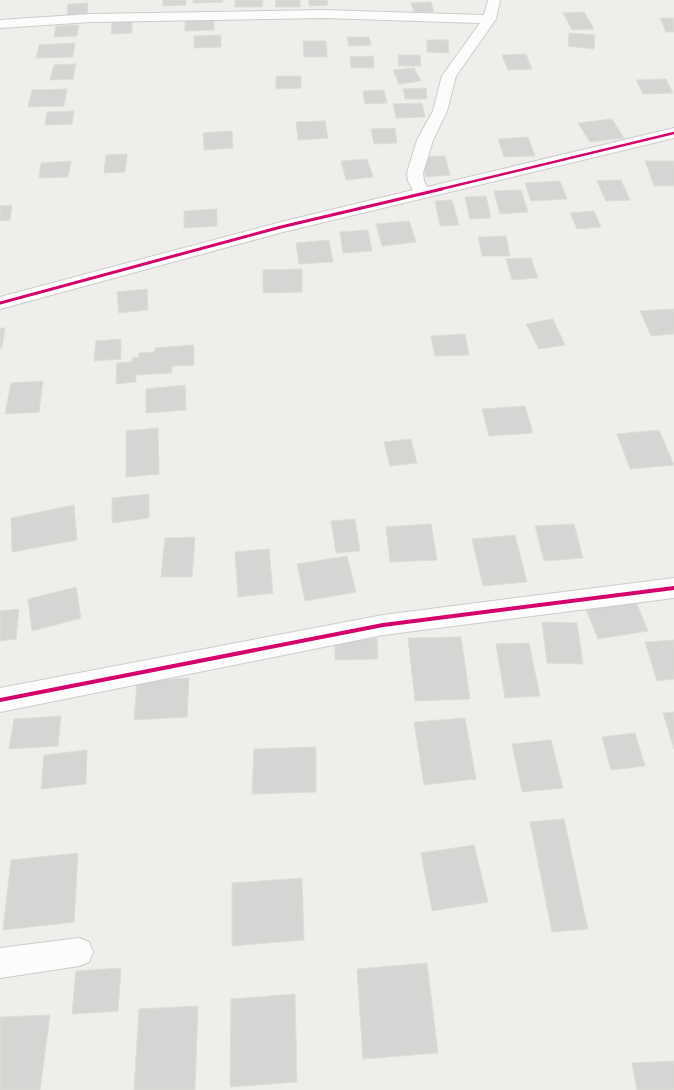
<svg xmlns="http://www.w3.org/2000/svg" width="674" height="1090" font-family="'DejaVu Sans',sans-serif">
  <style>
    .building { fill: #d6d5d3; stroke: #deddd9 }
    .lines { fill: none; stroke-linecap: round; stroke-linejoin: round }
    .minor-casing { stroke: #cbcccc; stroke-width: 2 }
    .minor { fill: #fdfcfc; fill-rule: evenodd }
    .cycleway-far2-casing { stroke: #fff; stroke-width: 4 }
    .cycleway-far1-casing { stroke: #fff; stroke-width: 5 }
    .cycleway-casing { stroke: #fff; stroke-width: 6 }
    .cycleway-far2 { stroke: #d6006c; stroke-width: 2.5 }
    .cycleway-far1 { stroke: #d6006c; stroke-width: 3 }
    .cycleway { stroke: #d6006c; stroke-width: 4 }
  </style>
  <rect width="100%" height="100%" fill="#efeeea"/>
  <path class="building" d="M 163,0 L 186,0 L 186,5 L 163,6 Z
    M 193,0 L 223,0 L 223,2 L 193,3 Z
    M 235,0 L 263,0 L 262,7 L 235,7 Z
    M 276,0 L 300,0 L 300,7 L 275,7 Z
    M 309,0 L 327,0 L 328,5 L 309,6 Z
    M 431,2 L 434,12 L 414,12 L 411,3 Z
    M 88,3 L 87,14 L 67,15 L 68,4 Z
    M 584,12 L 594,29 L 572,30 L 563,13 Z
    M 660,18 L 674,18 L 674,32 L 666,32 Z
    M 214,19 L 214,30 L 185,31 L 185,20 Z
    M 132,20 L 132,33 L 111,34 L 112,21 Z
    M 79,25 L 77,36 L 54,37 L 56,26 Z
    M 569,33 L 595,35 L 594,49 L 568,46 Z
    M 221,35 L 221,47 L 194,48 L 194,36 Z
    M 347,37 L 369,37 L 371,45 L 349,46 Z
    M 427,40 L 448,40 L 449,53 L 427,52 Z
    M 303,41 L 326,41 L 327,57 L 304,57 Z
    M 75,43 L 73,57 L 36,58 L 39,45 Z
    M 526,54 L 532,69 L 508,70 L 502,55 Z
    M 398,55 L 420,55 L 421,66 L 399,66 Z
    M 373,56 L 374,68 L 351,68 L 350,57 Z
    M 76,64 L 73,79 L 50,80 L 54,65 Z
    M 414,68 L 421,81 L 399,84 L 393,70 Z
    M 276,76 L 301,76 L 301,88 L 276,89 Z
    M 666,79 L 673,93 L 643,94 L 636,80 Z
    M 426,88 L 427,99 L 405,99 L 403,89 Z
    M 67,89 L 64,106 L 28,107 L 32,90 Z
    M 384,90 L 387,103 L 365,104 L 363,91 Z
    M 422,103 L 425,117 L 396,118 L 393,104 Z
    M 74,111 L 72,124 L 45,125 L 47,112 Z
    M 612,119 L 624,138 L 590,142 L 578,123 Z
    M 325,121 L 328,138 L 298,140 L 296,122 Z
    M 395,128 L 397,143 L 374,144 L 371,129 Z
    M 232,131 L 233,148 L 204,150 L 203,133 Z
    M 528,137 L 535,156 L 504,157 L 498,139 Z
    M 127,154 L 125,172 L 104,173 L 106,155 Z
    M 445,156 L 450,175 L 426,177 L 421,157 Z
    M 367,159 L 373,177 L 346,180 L 341,161 Z
    M 71,161 L 68,177 L 39,178 L 41,163 Z
    M 645,161 L 674,161 L 674,186 L 654,186 Z
    M 621,180 L 630,200 L 606,201 L 597,181 Z
    M 560,181 L 567,199 L 531,201 L 525,183 Z
    M 521,190 L 528,212 L 500,214 L 494,191 Z
    M 486,196 L 491,218 L 470,219 L 465,197 Z
    M 452,200 L 459,225 L 440,226 L 435,201 Z
    M 12,205 L 10,220 L 0,221 L 0,206 Z
    M 217,209 L 217,226 L 184,228 L 184,211 Z
    M 594,211 L 601,227 L 577,229 L 570,213 Z
    M 409,221 L 416,242 L 382,246 L 376,224 Z
    M 368,230 L 372,251 L 343,253 L 340,232 Z
    M 506,236 L 510,256 L 482,256 L 478,237 Z
    M 329,240 L 333,262 L 299,264 L 296,243 Z
    M 531,258 L 538,278 L 512,280 L 506,259 Z
    M 302,269 L 302,292 L 263,293 L 263,270 Z
    M 147,289 L 148,310 L 119,313 L 117,292 Z
    M 674,309 L 674,334 L 651,336 L 640,311 Z
    M 553,319 L 565,345 L 539,349 L 526,324 Z
    M 0,328 L 5,328 L 2,347 L 0,348 Z
    M 465,334 L 469,355 L 435,356 L 431,336 Z
    M 121,339 L 121,359 L 94,361 L 96,341 Z
    M 194,345 L 194,365 L 172,366 L 172,373 L 136,375 L 136,382 L 116,384 L 117,363 L 132,362 L 132,358 L 139,357 L 139,353 L 155,352 L 155,348 Z
    M 43,381 L 39,412 L 5,414 L 11,383 Z
    M 185,385 L 186,410 L 146,413 L 146,389 Z
    M 525,406 L 533,433 L 489,436 L 482,409 Z
    M 158,428 L 159,474 L 126,477 L 126,431 Z
    M 659,430 L 674,465 L 630,469 L 617,434 Z
    M 411,439 L 417,463 L 390,466 L 384,442 Z
    M 149,494 L 149,518 L 112,523 L 112,498 Z
    M 74,505 L 77,540 L 12,552 L 11,518 Z
    M 355,519 L 360,551 L 336,553 L 331,521 Z
    M 431,524 L 437,560 L 390,562 L 386,527 Z
    M 574,524 L 583,558 L 544,561 L 535,526 Z
    M 515,535 L 527,582 L 483,586 L 472,539 Z
    M 195,537 L 192,577 L 161,577 L 165,538 Z
    M 269,549 L 273,593 L 238,597 L 235,552 Z
    M 347,556 L 356,592 L 305,601 L 297,564 Z
    M 76,587 L 81,618 L 32,631 L 28,599 Z
    M 635,599 L 648,631 L 598,639 L 585,607 Z
    M 19,609 L 16,639 L 0,641 L 0,611 Z
    M 542,622 L 577,623 L 583,664 L 547,663 Z
    M 461,637 L 470,699 L 415,701 L 408,638 Z
    M 377,638 L 378,659 L 335,660 L 335,639 Z
    M 674,640 L 674,679 L 657,681 L 645,642 Z
    M 529,643 L 540,696 L 505,698 L 496,644 Z
    M 189,678 L 187,717 L 134,720 L 137,681 Z
    M 674,712 L 674,749 L 663,713 Z
    M 61,716 L 58,746 L 9,749 L 14,719 Z
    M 465,718 L 476,779 L 424,785 L 414,722 Z
    M 635,733 L 645,766 L 611,770 L 602,737 Z
    M 551,740 L 563,788 L 522,792 L 512,744 Z
    M 316,747 L 316,792 L 252,794 L 254,749 Z
    M 87,750 L 86,784 L 41,789 L 44,755 Z
    M 564,819 L 588,929 L 552,932 L 530,822 Z
    M 474,845 L 488,902 L 432,911 L 421,853 Z
    M 78,853 L 74,922 L 3,930 L 11,860 Z
    M 302,878 L 304,940 L 232,946 L 232,883 Z
    M 427,963 L 438,1053 L 363,1059 L 357,969 Z
    M 121,968 L 118,1011 L 72,1014 L 76,971 Z
    M 295,994 L 297,1082 L 230,1087 L 231,999 Z
    M 198,1006 L 195,1090 L 134,1090 L 139,1009 Z
    M 50,1015 L 40,1090 L 0,1090 L 0,1017 Z
    M 674,1061 L 674,1090 L 637,1090 L 632,1063 Z"/>
  <g class="lines">
    <defs>
      <path id="minor" d="M 488,0 L 500,0 L 496,19 L 456,76 L 447,111 L 433,140 L 423,173 L 424,181 L 427,187 L 674,128 L 674,138 L 283,232 L 0,309 L 0,297 L 281,222 L 413,190 L 408,181 L 407,173 L 417,140 L 433,111 L 442,76 L 480,23 L 323,18 L 91,22 L 0,28 L 0,20 L 91,14 L 323,10 L 484,15 Z
        M 674,578 L 674,598 L 383,635 L 0,712 L 0,688 L 383,615 Z
        M 79,938 L 89,942 L 93,952 L 89,962 L 79,966 L 0,978 L 0,948 Z"/>
    </defs>
    <use href="#minor" class="minor-casing"/>
    <use href="#minor" class="minor"/>
    <defs>
      <path id="cycleway-far2" d="M 437,190 L 674,133"/>
      <path id="cycleway-far1" d="M 0,303 L 281,227 L 442,189"/>
      <path id="cycleway" d="M 0,700 L 383,625 L 674,588"/>
    </defs>
    <use href="#cycleway-far2" class="cycleway-far2-casing"/>
    <use href="#cycleway-far1" class="cycleway-far1-casing"/>
    <use href="#cycleway" class="cycleway-casing"/>
    <use href="#cycleway-far2" class="cycleway-far2"/>
    <use href="#cycleway-far1" class="cycleway-far1"/>
    <use href="#cycleway" class="cycleway"/>
  </g>
</svg>
